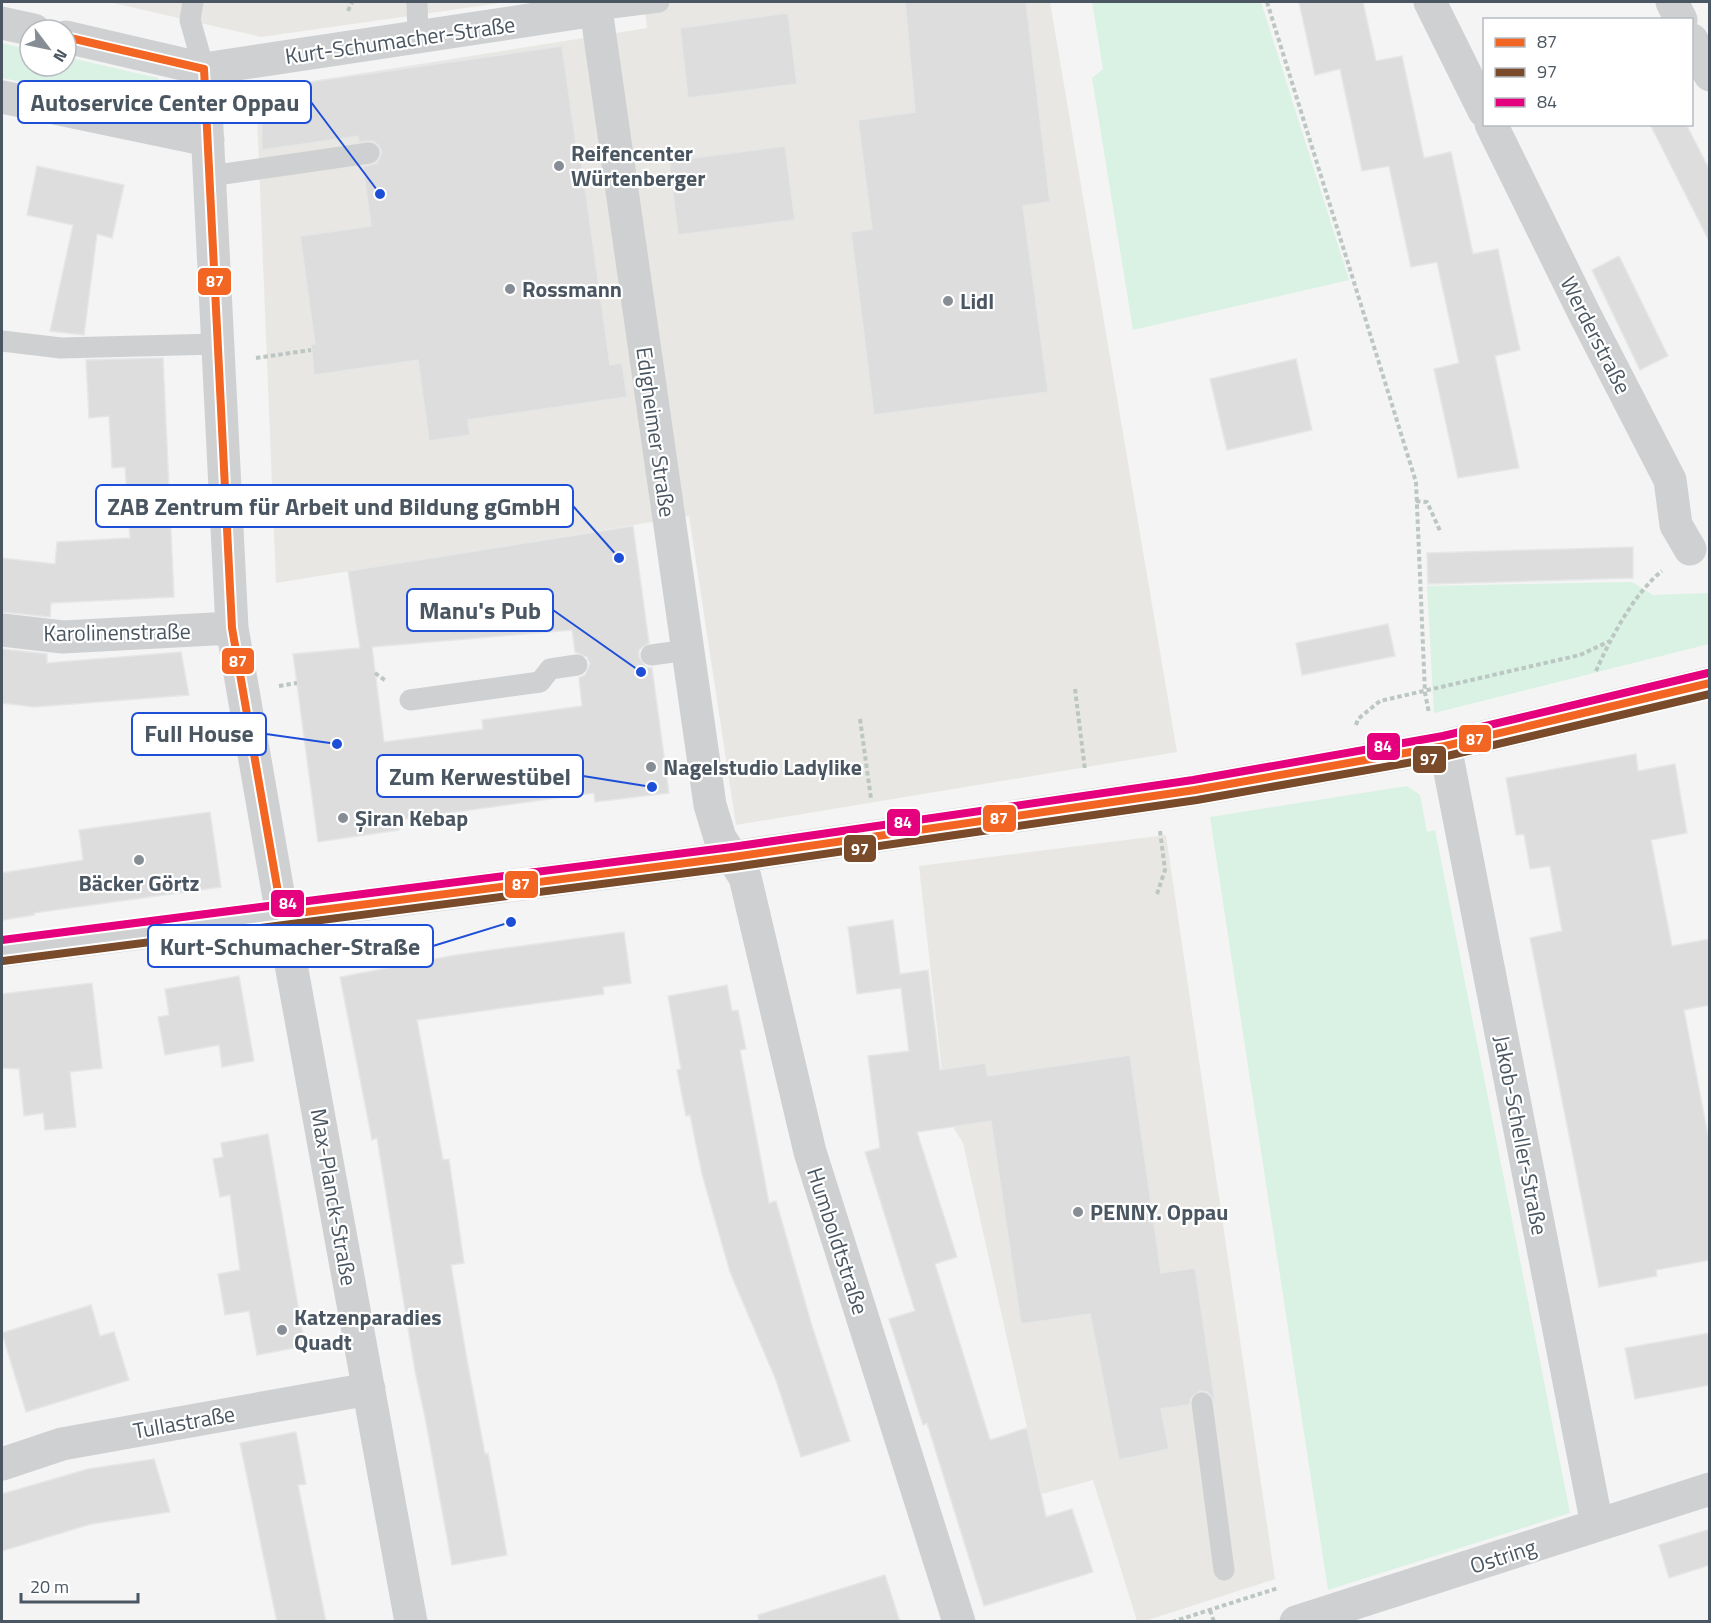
<svg xmlns="http://www.w3.org/2000/svg" width="1711" height="1623" font-family="'Titillium Web',sans-serif">
  <style>
    .commercial { fill: #e8e7e3 }
    .green { fill: #d9f2e3 }
    .building { fill: #ddddde; stroke: #e5e6e7; stroke-width: 1.5; fill-rule: evenodd }
    .lines { fill: none; stroke-linecap: round; stroke-linejoin: round }
    .path { stroke: #bcc7c4; stroke-width: 4; stroke-dasharray: 4.5 3; stroke-linecap: butt }
    .service { stroke: #ced0d2; stroke-width: 21 }
    .minor { stroke: #ced0d2; stroke-width: 33 }
    .bus-1-casing { stroke: #fff; stroke-width: 12 }
    .bus-2-casing { stroke: #fff; stroke-width: 12 }
    .bus-3-casing { stroke: #fff; stroke-width: 12 }
    .bus-1 { stroke: #f26522; stroke-width: 8 }
    .bus-2 { stroke: #7a4b2a; stroke-width: 8 }
    .bus-3 { stroke: #e5007d; stroke-width: 8 }
    .poi-dot { fill: #868d94; stroke: #fff; stroke-width: 2 }
    .labels { text-anchor: middle; dominant-baseline: central; stroke-width: 4.5; stroke-linejoin: round; paint-order: stroke }
    .street-label { font-size: 22px; fill: #4a5661; stroke: #fff }
    .poi-label { font-size: 22px; font-weight: bold; fill: #4a5661; stroke: #fff; text-anchor: start }
    .leader { fill: none; stroke: #1d4ed8; stroke-width: 2 }
    .callout-dot { fill: #1d4ed8; stroke: #fff; stroke-width: 2 }
    .callout { fill: #fff; stroke: #1d4ed8; stroke-width: 2 }
    .callout-label { font-size: 24px; text-anchor: middle; font-weight: bold; fill: #4a5661 }
    .line-badge { stroke: #fff; stroke-width: 2 }
    .badge-label { font-size: 16px; text-anchor: middle; font-weight: bold; fill: #fff }
  </style>
  <rect width="100%" height="100%" fill="#f4f4f4"/>
  <path class="commercial" d="M 109,2 L 508,2 L 261,37 Z
    M 644,2 L 1050,2 L 1177,752 L 736,825 L 689,516 L 276,583 L 256,90 L 647,28 Z
    M 1166,835 L 1275,1579 L 1145,1621 L 1137,1621 L 1093,1480 L 1042,1494 L 963,1143 L 947,1117 L 919,866 Z"/>
  <path class="green" d="M 1092,2 L 1261,2 L 1349,280 L 1133,330 L 1092,78 L 1103,69 Z
    M 2,43 L 30,50 L 30,66 L 66,66 L 66,57 L 158,78 C 163,91 161,98 151,109 L 2,78 Z
    M 1632,582 L 1653,595 L 1709,593 L 1709,644 L 1434,713 L 1427,586 Z
    M 1407,786 L 1420,795 L 1427,832 L 1435,830 L 1570,1513 L 1328,1590 L 1210,817 Z"/>
  <path class="building" d="M 905,2 L 1026,2 L 1050,202 L 1023,206 L 1048,392 L 874,415 L 851,232 L 872,229 L 858,120 L 915,112 Z
    M 1299,2 L 1363,2 L 1376,61 L 1402,56 L 1424,158 L 1451,152 L 1473,254 L 1498,249 L 1520,350 L 1495,356 L 1519,468 L 1458,478 L 1434,369 L 1459,363 L 1437,262 L 1411,267 L 1389,166 L 1362,171 L 1340,69 L 1315,75 Z
    M 788,13 L 797,84 L 688,98 L 680,28 Z
    M 562,46 L 576,144 L 579,144 L 610,365 L 622,363 L 627,397 L 468,420 L 470,435 L 429,441 L 418,360 L 314,375 L 311,344 L 315,344 L 300,236 L 371,226 L 363,167 L 377,163 L 382,152 L 379,146 L 373,141 L 359,142 L 358,136 L 262,150 L 261,89 Z
    M 1650,124 L 1686,124 L 1710,171 L 1710,243 Z
    M 785,146 L 795,220 L 678,235 L 669,161 Z
    M 37,166 L 124,185 L 112,238 L 97,234 L 84,335 L 50,331 L 73,225 L 27,215 Z
    M 1619,256 L 1668,356 L 1640,370 L 1592,270 Z
    M 163,358 L 174,597 L 51,603 L 50,617 L 2,612 L 2,558 L 55,564 L 57,542 L 130,538 L 125,467 L 112,468 L 109,416 L 89,418 L 86,360 Z
    M 1296,359 L 1312,430 L 1227,450 L 1210,379 Z
    M 633,526 L 649,643 L 639,650 L 639,657 L 646,667 L 652,668 L 669,793 L 595,802 L 594,793 L 398,820 L 399,830 L 318,842 L 293,654 L 360,648 L 348,571 ZM 572,630 L 575,652 L 587,657 L 590,664 L 585,675 L 579,678 L 582,706 L 482,720 L 483,729 L 384,742 L 372,647 Z
    M 1633,547 L 1633,578 L 1428,584 L 1427,553 Z
    M 1388,624 L 1395,656 L 1302,675 L 1296,643 Z
    M 2,649 L 47,654 L 47,663 L 181,652 L 189,695 L 34,707 L 2,703 Z
    M 1636,754 L 1638,771 L 1675,764 L 1687,833 L 1651,840 L 1672,946 L 1710,939 L 1710,1005 L 1684,1010 L 1710,1146 L 1710,1260 L 1656,1270 L 1657,1276 L 1599,1287 L 1530,938 L 1562,931 L 1550,866 L 1530,869 L 1524,834 L 1516,835 L 1506,778 Z
    M 210,812 L 221,887 L 34,913 L 34,915 L 2,920 L 2,873 L 83,860 L 79,830 Z
    M 893,920 L 900,974 L 928,970 L 940,1070 L 985,1063 L 988,1076 L 1130,1055 L 1161,1273 L 1195,1268 L 1215,1401 L 1207,1392 L 1200,1391 L 1191,1398 L 1189,1405 L 1161,1409 L 1169,1449 L 1119,1460 L 1090,1314 L 1021,1324 L 991,1121 L 917,1132 L 957,1257 L 935,1264 L 990,1440 L 1027,1428 L 1046,1517 L 1072,1509 L 1093,1572 L 984,1606 L 927,1423 L 923,1425 L 889,1319 L 915,1311 L 865,1152 L 880,1148 L 868,1056 L 909,1051 L 901,988 L 857,994 L 848,927 Z
    M 624,932 L 631,983 L 603,987 L 604,994 L 417,1020 L 443,1160 L 449,1159 L 464,1263 L 451,1265 L 467,1360 L 485,1454 L 488,1453 L 507,1555 L 452,1565 L 425,1417 L 415,1371 L 377,1138 L 372,1140 L 340,977 L 456,955 Z
    M 239,976 L 254,1061 L 222,1067 L 219,1045 L 165,1055 L 158,1017 L 169,1015 L 165,989 Z
    M 92,983 L 102,1068 L 70,1072 L 76,1127 L 45,1130 L 43,1113 L 24,1116 L 19,1069 L 2,1068 L 2,994 Z
    M 727,985 L 732,1011 L 738,1010 L 746,1049 L 740,1050 L 769,1203 L 776,1201 L 812,1326 L 850,1441 L 801,1457 L 776,1380 L 730,1272 L 702,1174 L 690,1115 L 686,1116 L 677,1070 L 681,1069 L 668,996 Z
    M 268,1134 L 305,1346 L 257,1355 L 249,1311 L 225,1315 L 218,1274 L 240,1270 L 230,1195 L 220,1197 L 213,1159 L 223,1157 L 221,1143 Z
    M 91,1305 L 100,1336 L 114,1332 L 129,1380 L 26,1412 L 2,1333 Z
    M 1710,1333 L 1710,1385 L 1635,1399 L 1625,1348 Z
    M 296,1432 L 306,1484 L 298,1485 L 326,1622 L 277,1622 L 240,1443 Z
    M 154,1459 L 170,1512 L 91,1524 L 2,1551 L 2,1494 L 88,1469 Z
    M 1710,1529 L 1710,1565 L 1669,1578 L 1659,1545 Z
    M 885,1575 L 900,1622 L 759,1622 L 758,1615 Z"/>
  <g class="lines">
    <path class="path" d="M 1267,2 L 1416,482 L 1425,693 L 1429,713
      M 348,11 L 352,2
      M 256,358 L 311,350
      M 1416,501 L 1427,502 L 1441,533
      M 1596,671 C 1610,639 1635,592 1662,571
      M 375,673 L 386,681
      M 279,686 L 297,683
      M 1075,689 L 1085,770
      M 860,719 L 871,799
      M 1356,725 L 1358,719 L 1380,701 L 1580,655 L 1610,641
      M 1157,894 L 1165,870 L 1160,831
      M 1210,1610 L 1214,1622
      M 1172,1622 L 1278,1588"/>
    <path class="service" d="M 193,2 L 190,20 L 204,69
      M 417,2 L 418,37
      M 596,10 L 659,2
      M 210,176 L 369,153
      M 2,341 L 61,348 L 218,344
      M 651,655 L 688,650
      M 410,700 L 540,682 L 550,669 L 577,665
      M 1202,1403 L 1224,1570"/>
    <path class="minor" d="M 595,2 L 710,805 L 720,838 L 745,877 L 810,1152 L 959,1622
      M 1430,2 L 1484,111
      M 1672,2 L 1681,20
      M 2,23 L 34,30
      M 66,37 L 204,69 L 596,10
      M 1692,40 L 1710,75
      M 204,69 L 232,628 L 282,915 L 411,1622
      M 2,97 L 208,140
      M 1491,124 L 1585,315 L 1670,480 L 1676,525 L 1690,549
      M 2,630 L 63,637 L 232,628
      M 1445,746 L 1597,1525
      M 2,951 L 733,857 L 1195,790 L 1445,746 L 1710,683
      M 2,1464 L 62,1444 L 369,1389
      M 1296,1622 L 1710,1489"/>
    <defs>
      <path id="bus-1" d="M 66,37 L 204,69
        M 204,69 L 232,628 L 282,915
        M 282,915 L 733,857 L 1195,790 L 1445,746 L 1710,683"/>
      <path id="bus-2" d="M 3,961 L 734,867 L 1197,800 L 1447,756 L 1710,694"/>
      <path id="bus-3" d="M 2,940 L 732,847 L 1193,780 L 1443,736 L 1708,673"/>
    </defs>
    <use href="#bus-1" class="bus-1-casing"/>
    <use href="#bus-2" class="bus-2-casing"/>
    <use href="#bus-3" class="bus-3-casing"/>
    <use href="#bus-1" class="bus-1"/>
    <use href="#bus-2" class="bus-2"/>
    <use href="#bus-3" class="bus-3"/>
  </g>
  <g class="poi-dot">
    <circle cx="559" cy="166" r="6"/>
    <circle cx="510" cy="289" r="6"/>
    <circle cx="948" cy="301" r="6"/>
    <circle cx="651" cy="767" r="6"/>
    <circle cx="343" cy="818" r="6"/>
    <circle cx="139" cy="860" r="6"/>
    <circle cx="1078" cy="1212" r="6"/>
    <circle cx="282" cy="1330" r="6"/>
  </g>
  <g class="labels">
    <g class="street-label">
      <text transform="translate(400 40) rotate(-8)">Kurt-Schumacher-Straße</text>
      <text transform="translate(1596 335) rotate(63)">Werderstraße</text>
      <text transform="translate(656 432) rotate(82)">Edigheimer Straße</text>
      <text transform="translate(117 632) rotate(-1)">Karolinenstraße</text>
      <text transform="translate(1521 1135) rotate(79)">Jakob-Scheller-Straße</text>
      <text transform="translate(334 1197) rotate(80)">Max-Planck-Straße</text>
      <text transform="translate(838 1241) rotate(72)">Humboldtstraße</text>
      <text transform="translate(184 1422) rotate(-10)">Tullastraße</text>
      <text transform="translate(1503 1556) rotate(-18)">Ostring</text>
    </g>
    <g class="poi-label">
      <text x="571" y="153">Reifencenter<tspan x="571" dy="25">Würtenberger</tspan></text>
      <text x="522" y="289">Rossmann</text>
      <text x="960" y="301">Lidl</text>
      <text x="663" y="767">Nagelstudio Ladylike</text>
      <text x="355" y="818">Şiran Kebap</text>
      <text x="139" y="883" text-anchor="middle">Bäcker Görtz</text>
      <text x="1090" y="1212">PENNY. Oppau</text>
      <text x="294" y="1317">Katzenparadies<tspan x="294" dy="25">Quadt</tspan></text>
    </g>
  </g>
  <path class="leader" d="M380 194L311 102M619 558L573 506M641 672L553 610M337 744L266 734M652 787L583 776M511 922L433 946"/>
  <g class="callout-dot">
    <circle cx="380" cy="194" r="6"/>
    <circle cx="619" cy="558" r="6"/>
    <circle cx="641" cy="672" r="6"/>
    <circle cx="337" cy="744" r="6"/>
    <circle cx="652" cy="787" r="6"/>
    <circle cx="511" cy="922" r="6"/>
  </g>
  <g class="callout">
    <rect x="18" y="81" width="293" height="42" rx="6"/>
    <rect x="96" y="485" width="477" height="42" rx="6"/>
    <rect x="407" y="589" width="146" height="42" rx="6"/>
    <rect x="132" y="713" width="134" height="42" rx="6"/>
    <rect x="377" y="755" width="206" height="42" rx="6"/>
    <rect x="148" y="925" width="285" height="42" rx="6"/>
  </g>
  <g class="callout-label">
    <text x="165" y="111">Autoservice Center Oppau</text>
    <text x="334" y="515">ZAB Zentrum für Arbeit und Bildung gGmbH</text>
    <text x="480" y="619">Manu's Pub</text>
    <text x="199" y="742">Full House</text>
    <text x="480" y="785">Zum Kerwestübel</text>
    <text x="290" y="955">Kurt-Schumacher-Straße</text>
  </g>
  <g class="line-badge">
    <rect x="197" y="267" width="35" height="29" rx="6" fill="#f26522"/>
    <rect x="221" y="647" width="34" height="28" rx="6" fill="#f26522"/>
    <rect x="1458" y="724" width="34" height="29" rx="6" fill="#f26522"/>
    <rect x="1366" y="732" width="35" height="29" rx="6" fill="#e5007d"/>
    <rect x="1412" y="745" width="35" height="29" rx="6" fill="#7a4b2a"/>
    <rect x="982" y="804" width="35" height="29" rx="6" fill="#f26522"/>
    <rect x="886" y="808" width="35" height="29" rx="6" fill="#e5007d"/>
    <rect x="843" y="834" width="34" height="29" rx="6" fill="#7a4b2a"/>
    <rect x="504" y="870" width="35" height="29" rx="6" fill="#f26522"/>
    <rect x="270" y="889" width="35" height="29" rx="6" fill="#e5007d"/>
  </g>
  <g class="badge-label">
    <text x="215" y="287">87</text>
    <text x="238" y="667">87</text>
    <text x="1475" y="745">87</text>
    <text x="1383" y="752">84</text>
    <text x="1429" y="765">97</text>
    <text x="999" y="824">87</text>
    <text x="903" y="828">84</text>
    <text x="860" y="855">97</text>
    <text x="521" y="890">87</text>
    <text x="288" y="909">84</text>
  </g>
  <rect width="1711" height="1623" fill="none" stroke="#4a5661" stroke-width="6"/>
  <rect x="1483" y="18" width="210" height="108" fill="#ffffff" stroke="#b7bbc0" stroke-width="1.5"/>
  <rect x="1495" y="38" width="30" height="9" fill="#f26522" stroke="#b7bbc0" stroke-width="1.5"/>
  <text x="1537" y="48" font-size="18" fill="#4a5661">87</text>
  <rect x="1495" y="68" width="30" height="9" fill="#7a4b2a" stroke="#b7bbc0" stroke-width="1.5"/>
  <text x="1537" y="78" font-size="18" fill="#4a5661">97</text>
  <rect x="1495" y="98" width="30" height="9" fill="#e5007d" stroke="#b7bbc0" stroke-width="1.5"/>
  <text x="1537" y="108" font-size="18" fill="#4a5661">84</text>
  <g transform="translate(48 48) rotate(122)"><circle r="28" fill="#ffffff" stroke="#b7bbc0" stroke-width="1.5"/>
  <path d="M0-4.5L10 22L0 15L-10 22Z" fill="#868d94"/>
  <text y="-9" font-size="16" font-weight="bold" text-anchor="middle" fill="#4a5661">N</text>
  </g>
  <path d="M21 1593v9h117v-9" fill="none" stroke="#4a5661" stroke-width="3"/>
  <text x="30" y="1593" font-size="18" fill="#4a5661" stroke="#ffffff" stroke-width="4.5" paint-order="stroke">20 m</text>
</svg>
